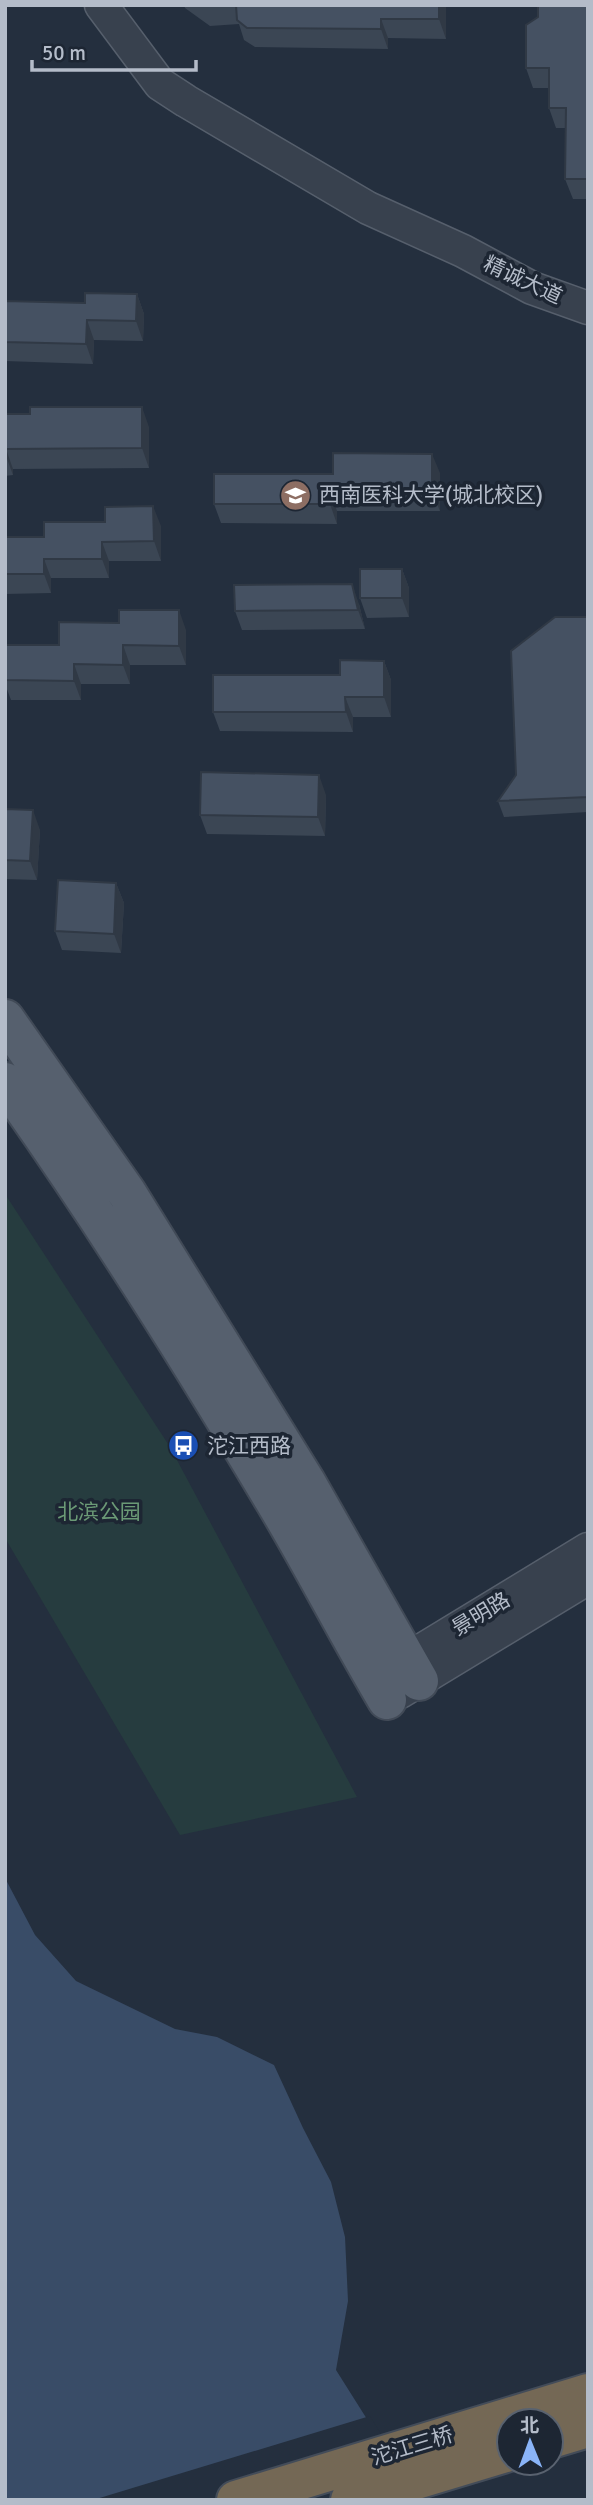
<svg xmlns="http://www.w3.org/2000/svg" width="593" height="2505" font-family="Signika,'Noto Sans SC',sans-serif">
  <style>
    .green { fill: #263c3f }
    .water { fill: #394c67 }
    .pier { fill: #242f3e }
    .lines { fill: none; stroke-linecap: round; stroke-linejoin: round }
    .minor-casing { stroke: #565f6c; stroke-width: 35 }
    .major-casing { stroke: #414a57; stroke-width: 42 }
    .highway-casing { stroke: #434c59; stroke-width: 42 }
    .minor { stroke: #38414e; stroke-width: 32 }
    .major { stroke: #56606e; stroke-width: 38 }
    .highway { stroke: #746855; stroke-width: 38 }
    .wall { fill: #3b4654 }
    .shaded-wall { fill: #303945 }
    .building { fill: #455162; stroke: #303945; stroke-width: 2 }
    .labels { text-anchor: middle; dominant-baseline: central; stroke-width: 7; stroke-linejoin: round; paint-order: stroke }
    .street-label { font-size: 21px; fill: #b4bcc9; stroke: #1d2633 }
    .poi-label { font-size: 21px; fill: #b4bcc9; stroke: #1d2633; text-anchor: start }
    .park-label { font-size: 21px; fill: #6b9a76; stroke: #1d2633 }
  </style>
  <rect width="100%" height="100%" fill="#242f3e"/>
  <path class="green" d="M 5,1194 L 170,1447 L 357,1797 L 180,1835 L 5,1538 Z"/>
  <path class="water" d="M 5,1878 L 35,1935 L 76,1981 L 175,2029 L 217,2037 L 274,2065 L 303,2128 L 331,2182 L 345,2237 L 348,2301 L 336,2370 L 418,2500 L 5,2500 Z"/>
  <path class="pier" d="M 370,2416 L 421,2500 L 93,2500 Z"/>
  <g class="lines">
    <defs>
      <path id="minor" d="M 101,5 L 160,84 L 186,101 L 368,208 L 463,251 L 532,288 L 588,308
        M 386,1672 L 588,1549
        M 400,1692 L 588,1578"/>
      <path id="major" d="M 5,1019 L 127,1193 L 306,1482 L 419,1681
        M 5,1082 C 100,1216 188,1356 272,1497 C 312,1563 347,1633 387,1700"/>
      <path id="highway" d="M 551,2439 L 588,2428
        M 236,2500 L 588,2393
        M 350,2500 L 509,2452"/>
    </defs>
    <use href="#minor" class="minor-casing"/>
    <use href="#major" class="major-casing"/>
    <use href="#highway" class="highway-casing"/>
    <use href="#minor" class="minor"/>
    <use href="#major" class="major"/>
    <use href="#highway" class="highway"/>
  </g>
  <path class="wall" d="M 184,5 L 446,5 L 446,39 L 388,38 L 388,49 L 255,47 L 244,40 L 239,24 L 210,26 L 185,8 Z
    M 588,5 L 588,199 L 573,199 L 565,179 L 566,128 L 556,128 L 549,108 L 549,88 L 533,88 L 526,68 L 538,17 Z
    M 137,294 L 144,314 L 143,341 L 94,340 L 93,364 L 5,361 L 5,301 L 85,303 Z
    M 5,414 L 149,427 L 149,468 L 13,469 L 13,475 L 5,476 Z
    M 440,473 L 440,511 L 337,511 L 337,524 L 221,523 L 214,504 Z
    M 161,526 L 161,561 L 109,561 L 109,578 L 51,578 L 51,593 L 5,594 L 5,537 L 44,537 Z
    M 402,569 L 409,588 L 409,617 L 367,618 L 360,598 Z
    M 359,604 L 365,629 L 242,630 L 235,611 Z
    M 588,617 L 588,812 L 504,817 L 498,801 L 516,775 Z
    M 186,630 L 186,665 L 130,665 L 130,684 L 81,684 L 81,700 L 11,700 L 5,684 L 5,645 L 59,645 Z
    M 384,661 L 391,680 L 391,717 L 353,717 L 353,732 L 220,731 L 213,712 L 340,675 Z
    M 326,795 L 325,836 L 207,834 L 200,815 Z
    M 5,809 L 40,830 L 37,880 L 5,879 Z
    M 116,883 L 124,903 L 121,953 L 62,950 L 55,931 Z"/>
  <path class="shaded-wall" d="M 439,5 L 446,5 L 446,39 L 439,19 Z
    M 381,19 L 388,38 L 388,49 L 381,29 Z
    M 137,294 L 144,314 L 143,341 L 136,321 Z
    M 87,320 L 94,340 L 93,364 L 86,344 Z
    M 142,407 L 149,427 L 149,468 L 142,448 Z
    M 6,449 L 13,469 L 13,475 L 6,456 Z
    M 432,454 L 440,473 L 440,511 L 432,492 Z
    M 330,491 L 337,511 L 337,524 L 330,504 Z
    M 153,506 L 161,526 L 161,561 L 154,541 Z
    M 102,542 L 109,561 L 109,578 L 102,559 Z
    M 44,559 L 51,578 L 51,593 L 44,574 Z
    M 402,569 L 409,588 L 409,617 L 402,598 Z
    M 352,584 L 359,604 L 365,629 L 358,610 Z
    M 179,610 L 186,630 L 186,665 L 179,646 Z
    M 123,645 L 130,665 L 130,684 L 123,665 Z
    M 384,661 L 391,680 L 391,717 L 384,697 Z
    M 74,664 L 81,684 L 81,700 L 74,681 Z
    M 345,697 L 353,717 L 353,732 L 346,712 Z
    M 319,775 L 326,795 L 325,836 L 318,817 Z
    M 33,810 L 40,830 L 37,880 L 30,861 Z
    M 116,883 L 124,903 L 121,953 L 114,934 Z"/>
  <path class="building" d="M 236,5 L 439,5 L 439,19 L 381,19 L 381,29 L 247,28 L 237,20 Z
    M 538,5 L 588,5 L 588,179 L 565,179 L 566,108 L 549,108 L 549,68 L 526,68 L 526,25 L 538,17 Z
    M 85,293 L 137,294 L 136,321 L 87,320 L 86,344 L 5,342 L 5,301 L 85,303 Z
    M 30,407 L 142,407 L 142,448 L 6,449 L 5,456 L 5,414 L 30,414 Z
    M 333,453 L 432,454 L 432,492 L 330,491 L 330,504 L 214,504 L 214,474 L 333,474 Z
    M 153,506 L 154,541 L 102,542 L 102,559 L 44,559 L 44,574 L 5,574 L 5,537 L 44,537 L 44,522 L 105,522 L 105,507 Z
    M 360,569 L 402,569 L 402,598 L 360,598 Z
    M 352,584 L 358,610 L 235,611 L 234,585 Z
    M 119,610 L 179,610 L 179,646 L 123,645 L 123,665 L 74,664 L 74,681 L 5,680 L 5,645 L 59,645 L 59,622 L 119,623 Z
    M 555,617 L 588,617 L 588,797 L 498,801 L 516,775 L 511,651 Z
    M 340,660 L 384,661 L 384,697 L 345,697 L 346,712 L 213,712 L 213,675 L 340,675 Z
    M 201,772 L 319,775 L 318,817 L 200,815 Z
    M 5,809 L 33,810 L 30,861 L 5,860 Z
    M 58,880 L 116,883 L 114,934 L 55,931 Z"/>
  <defs>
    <symbol id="university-disc" viewBox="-11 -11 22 22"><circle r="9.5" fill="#8d6e63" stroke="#1d2633"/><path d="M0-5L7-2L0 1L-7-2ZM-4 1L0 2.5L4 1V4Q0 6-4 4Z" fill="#fff"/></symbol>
    <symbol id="bus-disc" viewBox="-11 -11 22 22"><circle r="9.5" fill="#1a4fb4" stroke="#1d2633"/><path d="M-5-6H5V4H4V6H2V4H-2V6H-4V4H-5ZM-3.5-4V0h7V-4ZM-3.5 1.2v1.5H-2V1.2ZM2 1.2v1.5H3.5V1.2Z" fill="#fff"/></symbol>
  </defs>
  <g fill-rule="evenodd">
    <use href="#university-disc" x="278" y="478" width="35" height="35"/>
    <use href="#bus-disc" x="166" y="1428" width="35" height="35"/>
  </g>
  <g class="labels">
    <g class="street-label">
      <text transform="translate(523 280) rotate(25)">精诚大道</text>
      <text transform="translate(481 1614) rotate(-31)">景明路</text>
      <text transform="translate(412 2446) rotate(-17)">沱江三桥</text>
    </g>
    <g class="poi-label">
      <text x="319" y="495">西南医科大学(城北校区)</text>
      <text x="207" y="1446">沱江西路</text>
    </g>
    <g class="park-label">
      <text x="99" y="1512">北滨公园</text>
    </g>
  </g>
  <rect width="593" height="2505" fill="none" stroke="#b4bcc9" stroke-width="14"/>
  <g transform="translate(530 2442) rotate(359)"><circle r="33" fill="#1d2633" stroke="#59626f" stroke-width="2"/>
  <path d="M0-5L12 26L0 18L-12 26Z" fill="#8ab4f8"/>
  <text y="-10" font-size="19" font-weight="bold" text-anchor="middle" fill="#b4bcc9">北</text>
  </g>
  <path d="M32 60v10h164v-10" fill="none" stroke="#b4bcc9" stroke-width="3.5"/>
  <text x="42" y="60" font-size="21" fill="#b4bcc9" stroke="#1d2633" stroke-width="5" paint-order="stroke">50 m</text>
</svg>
